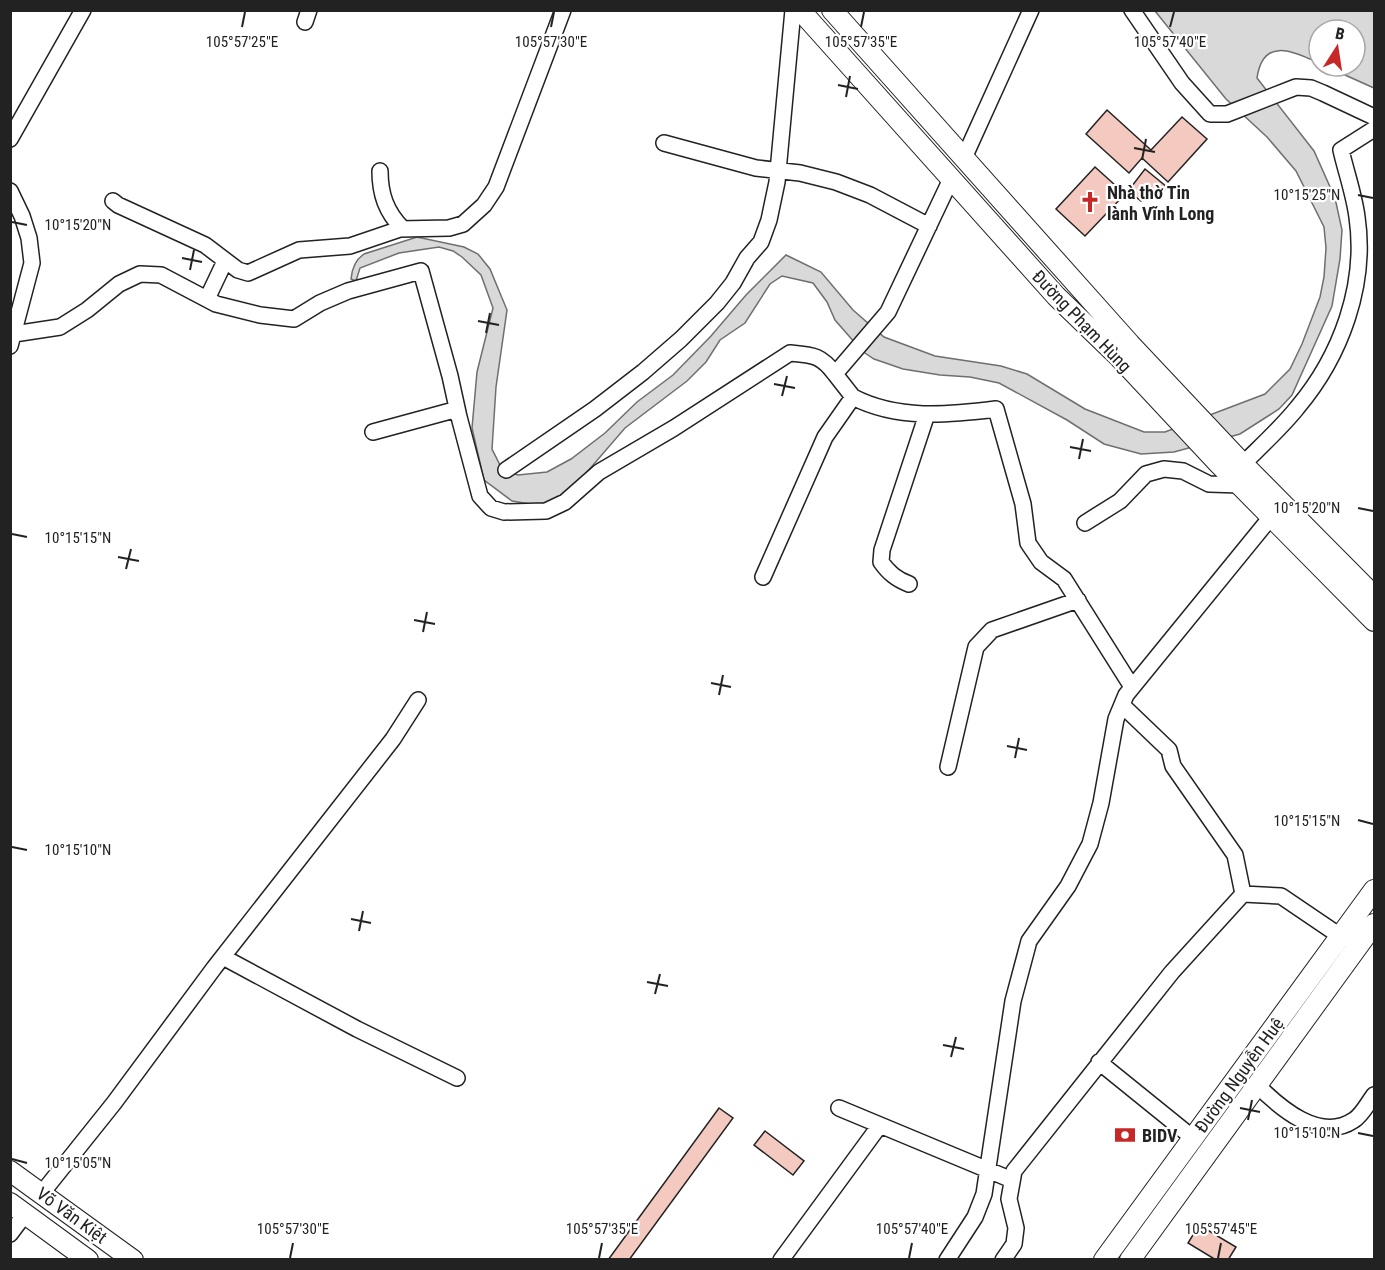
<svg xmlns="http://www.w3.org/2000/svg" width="1385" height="1270" font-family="'Roboto Condensed',sans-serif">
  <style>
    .water { fill: #d9d9d9; stroke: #6f6f6f; stroke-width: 1.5 }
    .building { fill: #f3c9c0; stroke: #222; stroke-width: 1.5 }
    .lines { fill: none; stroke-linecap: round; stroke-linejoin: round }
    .minor-casing { stroke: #222; stroke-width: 18 }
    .major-casing { stroke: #222; stroke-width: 22 }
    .minor { stroke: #fff; stroke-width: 15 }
    .major { stroke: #fff; stroke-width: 20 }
    .ticks { fill: none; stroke: #222; stroke-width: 2 }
    .labels { text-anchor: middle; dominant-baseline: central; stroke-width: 4.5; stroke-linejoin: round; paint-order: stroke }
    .poi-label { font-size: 18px; font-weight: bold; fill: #222; stroke: #fff; text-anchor: start }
    .street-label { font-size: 18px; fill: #222; stroke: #fff }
    .ticks-label { font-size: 15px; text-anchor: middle; fill: #222; stroke: #fff; stroke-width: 4.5; stroke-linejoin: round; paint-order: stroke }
  </style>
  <rect width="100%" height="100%" fill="#fff"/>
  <path class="water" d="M 1155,11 L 1374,11 L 1374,88 L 1325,66 L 1355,66 L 1355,30 L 1319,30 L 1319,63 C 1292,51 1263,37 1257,78 L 1314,151 L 1335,198 L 1342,230 L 1340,259 L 1332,306 L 1292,395 L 1279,409 L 1240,434 L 1174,452 L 1141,454 L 1104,444 L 1067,420 L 999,383 L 970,377 L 940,375 L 903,369 L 874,359 L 862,351 L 835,320 L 827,302 L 813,283 L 782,276 L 770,284 L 745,323 L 720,340 L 706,362 L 687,381 L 625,428 L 575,486 L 549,503 L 530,504 L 512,501 L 484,480 L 472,428 L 477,372 L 493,308 L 481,275 L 462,257 L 453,251 L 439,247 L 399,253 L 360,268 L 356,281 L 351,279 C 352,268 355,260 364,254 L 417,237 L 464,247 L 478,254 L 490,269 L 507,310 L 496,387 L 492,449 L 500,465 L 505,471 L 518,475 L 547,472 L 571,459 L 605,433 L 637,402 L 673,375 L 711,336 L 746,295 L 786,255 L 821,272 L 853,310 L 884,337 L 935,356 L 1001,366 L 1027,374 L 1085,409 L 1144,432 L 1165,432 L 1265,394 L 1290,369 L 1302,344 L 1320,297 L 1324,277 L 1326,248 L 1324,227 L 1296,171 L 1267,137 L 1226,99 Z"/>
  <path class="building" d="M 1107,110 L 1151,150 L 1182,117 L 1207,139 L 1168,182 L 1142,158 L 1129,173 L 1086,134 Z
    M 1095,167 L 1125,194 L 1085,236 L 1056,209 Z
    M 1145,169 L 1167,187 L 1159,196 L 1151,189 L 1141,201 L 1128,191 Z
    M 719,1108 L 733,1118 L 629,1260 L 608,1260 Z
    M 765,1131 L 804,1161 L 793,1175 L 754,1145 Z
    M 1199,1225 L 1236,1247 L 1228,1260 L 1216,1260 L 1188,1243 Z"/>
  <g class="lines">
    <defs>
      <path id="minor" d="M 1132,10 L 1182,83 L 1210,114 L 1227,114 L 1296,87 L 1311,88 L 1323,93 L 1374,117
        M 305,22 L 309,10
        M 10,139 L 83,10
        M 664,143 L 756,168 L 800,173 L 836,182 L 870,195 L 929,226
        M 964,158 L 1031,10
        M 380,171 C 380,194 386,212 403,229
        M 10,191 L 22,216 L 29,238 L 32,263 L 10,346
        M 113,201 L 118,205 L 205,245 L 238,270 L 248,273 L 299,250 L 350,246 L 400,229 L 449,228 L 463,224 L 484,205 L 496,187 L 563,10
        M 207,299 L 225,261
        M 14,334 L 60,327 L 87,310 L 119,284 L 140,274 L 161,275 L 216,304 L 260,315 L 294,319 L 320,303 L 348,291 L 421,271 L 450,376 L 459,417
        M 853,397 C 897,420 948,415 996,409 L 1023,504 L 1028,543 L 1041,562 L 1064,579 L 1132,687
        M 373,432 L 454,410 L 459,417 L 480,496 L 491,508 L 504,512 L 546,511 L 565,502 L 599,472 L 674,428 L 790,353 C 813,355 821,355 835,374
        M 1243,464 C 1261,446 1281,428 1297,408 C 1341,356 1367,285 1357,217 C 1354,194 1346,172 1341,150 L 1374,129
        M 506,470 L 595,409 L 643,372 L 681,339 L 717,303 L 733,283 L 747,258 L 761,242 L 769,220 L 777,182 L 793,10
        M 1085,523 L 1120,501 L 1146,474 L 1164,469 L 1183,471 L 1209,484 L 1241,485
        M 763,577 L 825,437 L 853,397 L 835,374 L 888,312 L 951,179
        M 909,584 C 896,579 889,573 881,562 L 882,550 L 927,414
        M 1122,705 L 1169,750 L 1173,766 L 1235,855 L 1243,894 L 1281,896 L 1340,936
        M 948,767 L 976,647 L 992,630 L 1078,600
        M 223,957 L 357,1029 L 457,1078
        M 1099,1062 L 1193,1138
        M 1257,1085 C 1280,1108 1320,1143 1354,1120 C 1362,1115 1368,1103 1374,1095
        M 839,1108 L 1012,1180
        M 42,1193 L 114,1103 L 214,968 L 393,739 L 418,700
        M 10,1234 L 25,1214
        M 781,1260 L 880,1125
        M 947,1260 L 975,1217 L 984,1194 L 1013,1001 L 1029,941 L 1068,886 L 1090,844 L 1101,803 L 1116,719 L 1126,695 L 1271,517
        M 1003,1260 L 1014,1244 L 1016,1228 L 1009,1199 L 1014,1171 L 1172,972 L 1243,894"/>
      <path id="major" d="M 800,10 L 1056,296 L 1118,356 L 1217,462 L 1374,621
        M 832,10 L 1130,344 L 1243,464 L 1374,596
        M 10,1171 L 133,1260
        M 10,1203 L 88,1260
        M 1104,1260 L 1374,890
        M 1130,1260 L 1374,924"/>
    </defs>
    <use href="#minor" class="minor-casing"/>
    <use href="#major" class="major-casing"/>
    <use href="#minor" class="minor"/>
    <use href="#major" class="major"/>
  </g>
  <path class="ticks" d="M 242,27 L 245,12M 551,27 L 554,12M 861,27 L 864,12M 1170,27 L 1174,12M 838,85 L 858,89M 846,97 L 850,76M 1134,148 L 1155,152M 1142,160 L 1146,139M 1358,195 L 1373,198M 12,222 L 27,225M 182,258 L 202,262M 190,270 L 194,250M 478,321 L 499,325M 486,333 L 490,313M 774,384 L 795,388M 782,396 L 787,376M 1070,447 L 1091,451M 1079,459 L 1083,439M 1358,508 L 1373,511M 12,534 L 27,537M 118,557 L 139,561M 126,569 L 131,549M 414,620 L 435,624M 423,632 L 427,612M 711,683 L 731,687M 719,695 L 723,675M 1007,746 L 1027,750M 1015,758 L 1019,738M 1358,820 L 1373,824M 12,847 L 27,850M 351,919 L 371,923M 359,931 L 363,911M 647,982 L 668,986M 655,994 L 660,974M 943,1045 L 964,1049M 951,1057 L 956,1037M 1240,1108 L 1260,1112M 1248,1120 L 1252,1100M 1358,1133 L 1373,1136M 12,1159 L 27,1163M 290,1258 L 293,1243M 599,1258 L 602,1243M 909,1258 L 912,1243M 1218,1258 L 1221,1243"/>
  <defs>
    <symbol id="church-bare" viewBox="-9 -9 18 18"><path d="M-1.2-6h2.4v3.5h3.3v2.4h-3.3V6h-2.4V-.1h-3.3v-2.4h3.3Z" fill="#c62828" stroke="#fff" stroke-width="2.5" paint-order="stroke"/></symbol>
    <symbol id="bank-bare" viewBox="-9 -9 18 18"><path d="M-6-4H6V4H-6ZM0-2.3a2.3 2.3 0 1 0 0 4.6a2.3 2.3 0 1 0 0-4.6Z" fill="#c62828" stroke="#fff" stroke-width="2.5" paint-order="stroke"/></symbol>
  </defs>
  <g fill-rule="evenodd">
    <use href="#church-bare" x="1075" y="187" width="30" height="30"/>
    <use href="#bank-bare" x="1110" y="1120" width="30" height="30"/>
  </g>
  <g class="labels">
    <g class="poi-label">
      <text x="1107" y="192">Nhà thờ Tin<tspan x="1107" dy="21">lành Vĩnh Long</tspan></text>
      <text x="1142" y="1135">BIDV</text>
    </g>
    <g class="street-label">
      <text transform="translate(1082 321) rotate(46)">Đường Phạm Hùng</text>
      <text transform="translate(1239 1075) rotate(-54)">Đường Nguyễn Huệ</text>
      <text transform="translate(72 1215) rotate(36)">Võ Văn Kiệt</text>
    </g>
  </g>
  <g class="ticks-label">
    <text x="242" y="47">105°57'25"E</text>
    <text x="551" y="47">105°57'30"E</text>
    <text x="861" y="47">105°57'35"E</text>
    <text x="1170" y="47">105°57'40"E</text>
    <text x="1307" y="200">10°15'25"N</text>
    <text x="78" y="230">10°15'20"N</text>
    <text x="1307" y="513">10°15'20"N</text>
    <text x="78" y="543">10°15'15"N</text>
    <text x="1307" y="826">10°15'15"N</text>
    <text x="78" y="855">10°15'10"N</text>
    <text x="1307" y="1138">10°15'10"N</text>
    <text x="78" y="1168">10°15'05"N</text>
    <text x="293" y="1234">105°57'30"E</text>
    <text x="602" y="1234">105°57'35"E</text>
    <text x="912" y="1234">105°57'40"E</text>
    <text x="1221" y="1234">105°57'45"E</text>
  </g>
  <rect width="1385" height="1270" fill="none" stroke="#222222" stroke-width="24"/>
  <g transform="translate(1337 48) rotate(12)"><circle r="28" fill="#ffffff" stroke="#a7a7a7" stroke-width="1.5"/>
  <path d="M0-4.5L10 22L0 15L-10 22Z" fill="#c62828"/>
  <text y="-9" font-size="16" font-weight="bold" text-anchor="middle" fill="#222222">B</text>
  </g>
</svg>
